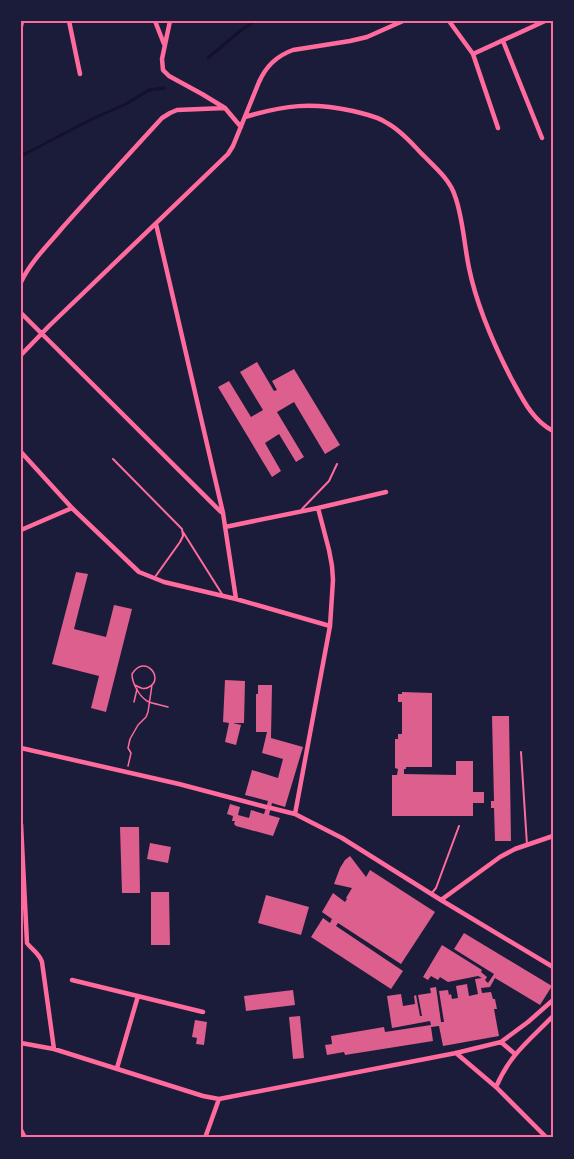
<svg xmlns="http://www.w3.org/2000/svg" width="574" height="1159" font-family="Manrope,sans-serif">
  <style>
    .lines { fill: none; stroke-linecap: round; stroke-linejoin: round }
    .stream { stroke: #12122b; stroke-width: 3 }
    .building { fill: #dd5f8e }
    .path { stroke: #ff6b9d; stroke-width: 1.5 }
    .service { stroke: #ff6b9d; stroke-width: 2 }
    .minor { stroke: #ff6b9d; stroke-width: 4.5 }
    .neatline { fill: none; stroke: #ff6b9d; stroke-width: 2 }
  </style>
  <rect width="100%" height="100%" fill="#1b1b3a"/>
  <g class="lines">
    <path class="stream" d="M 208,58 L 240,31 L 255,21
      M 21,156 L 92,119 L 126,104 L 149,90 L 164,88"/>
  </g>
  <path class="building" d="M 257,362 L 274,391 L 277,390 L 272,381 L 294,369 L 340,445 L 325,454 L 294,402 L 277,412 L 304,457 L 296,462 L 279,434 L 265,443 L 281,471 L 272,477 L 218,387 L 229,381 L 251,417 L 263,410 L 240,372 Z
    M 76,572 L 88,574 L 74,629 L 106,637 L 114,605 L 132,609 L 106,712 L 91,708 L 99,676 L 52,664 Z
    M 225,680 L 245,681 L 244,723 L 233,723 L 241,725 L 236,745 L 225,742 L 229,723 L 223,722 Z
    M 258,685 L 272,685 L 271,738 L 303,747 L 285,807 L 272,803 L 269,815 L 280,818 L 273,836 L 236,826 L 234,824 L 235,821 L 232,821 L 233,816 L 227,814 L 230,804 L 240,807 L 238,815 L 249,818 L 251,810 L 264,814 L 268,801 L 245,795 L 252,770 L 278,778 L 283,759 L 262,753 L 267,732 L 256,732 L 256,694 L 258,694 Z
    M 402,692 L 432,693 L 432,767 L 406,767 L 406,769 L 404,769 L 404,774 L 456,775 L 456,761 L 473,761 L 473,792 L 484,792 L 484,803 L 473,803 L 473,816 L 392,816 L 392,775 L 397,775 L 398,769 L 395,768 L 395,739 L 398,739 L 398,734 L 402,734 L 402,702 L 398,702 L 398,694 L 402,694 Z
    M 492,716 L 509,716 L 511,841 L 495,841 L 494,808 L 491,808 L 491,801 L 494,801 Z
    M 120,827 L 139,827 L 140,893 L 122,893 Z
    M 150,843 L 171,847 L 168,863 L 147,859 Z
    M 350,856 L 366,877 L 370,870 L 435,912 L 401,964 L 338,923 L 336,926 L 403,971 L 391,989 L 311,937 L 323,918 L 330,923 L 332,919 L 322,912 L 333,893 L 345,902 L 347,899 L 346,898 L 352,888 L 334,884 L 340,868 L 345,860 Z
    M 151,892 L 169,892 L 170,945 L 151,945 Z
    M 266,895 L 309,907 L 301,935 L 258,923 Z
    M 464,933 L 552,986 L 540,1005 L 495,978 L 490,987 L 481,988 L 482,993 L 491,992 L 493,999 L 495,999 L 497,1009 L 494,1009 L 499,1036 L 443,1046 L 439,1026 L 431,1027 L 433,1041 L 345,1055 L 344,1052 L 327,1055 L 325,1045 L 332,1044 L 331,1036 L 384,1027 L 385,1032 L 431,1025 L 430,1021 L 392,1028 L 387,996 L 401,994 L 403,1006 L 415,1004 L 414,996 L 416,995 L 420,1016 L 422,1016 L 418,995 L 431,993 L 430,988 L 436,987 L 441,1022 L 444,1022 L 439,991 L 448,990 L 449,995 L 451,994 L 452,999 L 458,998 L 456,986 L 467,984 L 469,996 L 478,994 L 475,979 L 482,978 L 478,976 L 448,982 L 440,977 L 438,980 L 431,976 L 428,980 L 423,977 L 442,945 L 482,970 L 481,972 L 487,977 L 485,980 L 488,983 L 494,974 L 454,949 Z
    M 293,990 L 295,1005 L 246,1011 L 244,996 Z
    M 300,1016 L 304,1058 L 293,1059 L 289,1017 Z
    M 195,1020 L 207,1022 L 204,1045 L 196,1044 L 197,1038 L 192,1037 Z"/>
  <g class="lines">
    <path class="path" d="M 135,685 C 140,688 144,690 149,687 C 165,679 145,653 132,674 C 132,683 139,696 147,701 C 153,704 162,705 168,707
      M 134,702 L 137,689
      M 128,766 L 131,753 L 128,748 L 130,739 L 138,725 L 146,717 L 148,712 L 152,685"/>
    <path class="service" d="M 113,459 L 182,529 L 183,536 L 180,542 L 155,577
      M 302,509 L 329,481 L 337,464
      M 183,532 L 222,594
      M 521,752 L 527,845
      M 431,894 L 436,888 L 459,826"/>
    <path class="minor" d="M 69,21 L 80,74
      M 155,21 L 164,44
      M 170,21 L 162,59 L 163,70 L 169,76 L 202,94 L 225,108 L 241,127
      M 449,21 L 473,54 L 498,128
      M 21,26 L 22,21
      M 503,41 L 542,138
      M 473,54 L 545,21
      M 245,117 C 285,105 311,102 353,111 C 364,114 377,116 387,123 C 402,131 413,145 424,156 C 436,168 450,180 455,196 C 463,218 464,244 469,268 C 477,307 493,343 511,378 C 522,398 532,420 553,431
      M 156,224 L 223,513 L 236,599
      M 21,282 C 31,261 49,244 63,227 C 96,190 129,154 162,118 L 170,113 L 177,110 L 225,108
      M 21,313 L 221,512
      M 21,355 L 49,326 L 228,154 L 233,146 L 259,82 C 266,66 276,56 293,50 L 350,41 L 367,37 L 403,21
      M 21,452 L 72,508 L 139,572 L 164,582 L 236,599 L 330,626
      M 225,527 L 318,508 L 386,492
      M 21,530 L 72,508
      M 21,748 L 179,784 L 266,807
      M 271,808 L 295,814 L 342,838 L 441,900 L 553,967
      M 295,814 L 330,626 L 333,580 L 332,566 L 329,550 L 318,508
      M 21,824 L 27,943 C 32,950 39,953 42,962 L 54,1049
      M 441,900 L 500,857 L 515,849 L 553,836
      M 72,980 L 203,1012
      M 501,1042 L 515,1054
      M 21,1043 L 54,1049 L 203,1096 L 219,1099 L 456,1053 L 501,1042 L 528,1022 L 553,1000
      M 456,1053 L 496,1087 L 547,1138
      M 117,1068 L 138,996
      M 496,1087 C 510,1054 529,1041 553,1016
      M 21,1130 L 25,1138
      M 205,1138 L 219,1099"/>
  </g>
  <rect width="574" height="1159" fill="none" stroke="#1b1b3a" stroke-width="45"/>
  <rect x="22" y="22" width="530" height="1114" class="neatline"/>
</svg>
